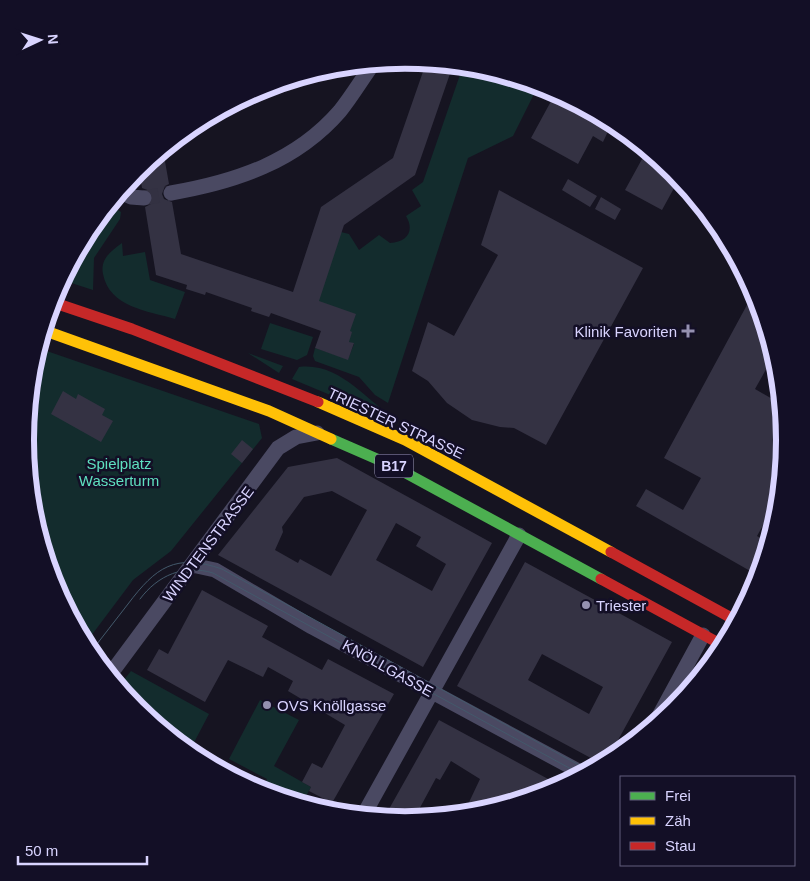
<svg xmlns="http://www.w3.org/2000/svg" width="810" height="881" font-family="Arial,sans-serif">
  <style>
    .green { fill: #132c2d }
    .building { fill: #343243; fill-rule: evenodd }
    .lines { fill: none; stroke-linecap: round; stroke-linejoin: round }
    .street-tunnel { stroke: #333142; stroke-width: 15; stroke-dasharray: 15 8; stroke-linecap: butt }
    .street { stroke: #4a4962; stroke-width: 15 }
    .fast { stroke: #4caf50; stroke-width: 11 }
    .slow { stroke: #ffc107; stroke-width: 11 }
    .jam { stroke: #c62828; stroke-width: 11 }
    .tram { stroke: #43596b; stroke-width: 1 }
    .poi-dot { fill: #9591b1; stroke: #130f26; stroke-width: 2 }
    .labels { text-anchor: middle; dominant-baseline: central; stroke-width: 5; stroke-linejoin: round; paint-order: stroke }
    .shield { fill: #130f26; stroke: #9e99be; stroke-width: 1 }
    .shield-label { font-size: 14px; font-weight: bold; fill: #d9d4ff }
    .poi-label { font-size: 15px; fill: #d9d4ff; stroke: #130f26; text-anchor: start }
    .street-label { font-size: 15px; fill: #d9d4ff; stroke: #130f26 }
    .park-label { font-size: 15px; fill: #5fe0c0; stroke: #130f26 }
    .rim { fill: none; stroke: #d9d4ff; stroke-width: 6 }
  </style>
  <rect width="100%" height="100%" fill="#161421"/>
  <path class="green" d="M 463,66 L 479,68 L 538,86 L 513,136 L 468,158 L 388,403 L 375,395 L 359,377 L 315,361 L 313,356 L 315,348 L 348,359 L 354,344 L 349,342 L 350,331 L 318,301 L 341,232 L 349,234 L 359,250 L 379,235 L 390,243 C 407,242 415,231 406,216 L 421,206 L 412,190 L 423,182 Z
    M 109,204 L 121,212 L 120,219 L 94,258 L 93,290 L 62,280 L 89,229 Z
    M 122,243 L 123,256 L 145,252 L 150,280 L 185,292 L 175,319 C 148,311 109,307 103,274 C 100,259 111,251 122,243 Z
    M 270,323 L 313,337 L 307,355 L 297,360 L 261,349 Z
    M 38,348 L 259,424 L 262,438 L 171,551 L 133,580 L 85,644 L 54,586 L 32,514 L 25,440 L 32,366 Z
    M 248,353 L 283,366 L 279,373 Z
    M 299,367 C 340,362 365,400 396,419 L 395,422 L 292,379 Z
    M 131,671 L 209,714 L 189,752 L 136,709 L 118,687 Z
    M 260,700 L 299,720 L 274,766 L 311,787 L 302,804 L 260,792 L 267,779 L 229,759 Z"/>
  <path class="building" d="M 426,63 L 453,65 L 415,175 L 344,225 L 319,301 L 356,314 L 350,331 L 352,332 L 349,342 L 354,343 L 348,360 L 315,348 L 321,331 L 271,313 L 269,317 L 251,311 L 252,308 L 206,292 L 205,295 L 186,289 L 187,285 L 156,275 L 145,207 L 151,204 L 153,198 L 150,191 L 142,188 L 139,170 L 163,150 L 169,184 L 165,186 L 162,194 L 164,199 L 172,202 L 181,254 L 293,292 L 321,207 L 393,158 Z
    M 556,92 L 612,123 L 603,142 L 593,136 L 578,164 L 531,138 Z
    M 647,150 L 679,179 L 662,210 L 625,190 Z
    M 568,179 L 597,196 L 590,207 L 562,190 Z
    M 499,190 L 643,268 L 546,445 L 514,428 L 500,427 L 472,420 L 447,403 L 428,381 L 412,371 L 428,322 L 454,336 L 498,255 L 481,245 Z
    M 601,197 L 621,209 L 615,220 L 595,209 Z
    M 754,292 L 774,355 L 755,389 L 781,404 L 785,441 L 780,495 L 757,536 L 769,543 L 759,576 L 636,506 L 646,489 L 683,510 L 701,478 L 664,458 Z
    M 63,391 L 76,399 L 78,394 L 105,409 L 102,415 L 113,421 L 101,442 L 51,414 Z
    M 242,440 L 253,449 L 242,463 L 231,454 Z
    M 337,458 L 492,543 L 423,667 L 218,555 L 288,467 ZM 332,491 L 367,510 L 331,576 L 300,559 L 298,563 L 275,550 L 283,532 L 282,527 L 304,497 ZM 396,523 L 421,537 L 416,546 L 446,564 L 432,591 L 376,560 Z
    M 525,562 L 672,642 L 606,762 L 602,764 L 457,686 ZM 542,654 L 603,687 L 589,714 L 528,680 Z
    M 202,590 L 268,626 L 262,637 L 322,670 L 328,659 L 394,694 L 332,803 L 309,791 L 311,787 L 302,782 L 312,763 L 322,768 L 345,725 L 288,691 L 293,681 L 268,667 L 263,677 L 228,660 L 205,702 L 147,670 L 159,649 L 168,654 Z
    M 439,720 L 502,754 L 561,786 L 550,792 L 479,813 L 463,815 L 480,779 L 451,761 L 440,780 L 436,778 L 416,815 L 416,819 L 384,818 Z"/>
  <g class="lines">
    <path class="street-tunnel" d="M 144,198 L 171,193"/>
    <path class="street" d="M 120,192 L 131,197 L 144,198
      M 171,193 C 235,182 296,162 340,111 C 352,96 362,79 373,64
      M 192,565 L 215,570 L 312,627 L 584,774
      M 109,676 L 278,448 L 296,437 L 317,433
      M 653,727 L 703,635
      M 363,816 L 519,535"/>
    <path class="fast" d="M 331,439 L 393,466 L 601,579"/>
    <path class="slow" d="M 43,330 L 269,411 L 331,439
      M 318,402 L 405,440 L 611,552"/>
    <path class="jam" d="M 52,302 L 132,329 L 318,402
      M 611,552 L 737,621
      M 601,579 L 724,646"/>
    <path class="tram" d="M 140,599 C 158,575 184,564 213,573 L 582,775
      M 90,653 C 103,637 115,620 128,604 C 156,567 175,553 222,569 L 590,771"/>
  </g>
  <g class="poi-dot">
    <path d="M685.5 323.5h5v5h5v5h-5v5h-5v-5h-5v-5h5z"/>
    <circle cx="586" cy="605" r="5"/>
    <circle cx="267" cy="705" r="5"/>
  </g>
  <g class="labels">
    <rect class="shield" x="375" y="454.5" width="38" height="23" rx="4"/>
    <g class="shield-label">
      <text x="394" y="466">B17</text>
    </g>
    <g class="poi-label">
      <text x="677" y="331" text-anchor="end">Klinik Favoriten</text>
      <text x="596" y="605">Triester</text>
      <text x="277" y="705">OVS Knöllgasse</text>
    </g>
    <g class="street-label">
      <text transform="translate(396 423) rotate(25)">TRIESTER STRASSE</text>
      <text transform="translate(208 544) rotate(-53)">WINDTENSTRASSE</text>
      <text transform="translate(388 668) rotate(29)">KNÖLLGASSE</text>
    </g>
    <g class="park-label">
      <text x="119" y="463">Spielplatz<tspan x="119" dy="17">Wasserturm</tspan></text>
    </g>
  </g>
  <path d="M0 0H810V881H0ZM34 440a371 371 0 1 1 742 0a371 371 0 1 1-742 0Z" fill="#130f26" fill-rule="evenodd"/>
  <path class="rim" d="M34 440a371 371 0 1 1 742 0a371 371 0 1 1-742 0Z"/>
  <rect x="620" y="776" width="175" height="90" fill="#130f26" stroke="#625e7d"/>
  <rect x="630" y="792" width="25" height="8" fill="#4caf50" stroke="#625e7d"/>
  <text x="665" y="801" font-size="15" fill="#d9d4ff">Frei</text>
  <rect x="630" y="817" width="25" height="8" fill="#ffc107" stroke="#625e7d"/>
  <text x="665" y="826" font-size="15" fill="#d9d4ff">Zäh</text>
  <rect x="630" y="842" width="25" height="8" fill="#c62828" stroke="#625e7d"/>
  <text x="665" y="851" font-size="15" fill="#d9d4ff">Stau</text>
  <g transform="translate(40 40) rotate(86)" stroke="#130f26" stroke-width="4" paint-order="stroke">
  <path d="M0-4L9 19L0 12L-9 19Z" fill="#d9d4ff"/>
  <text y="-8" font-size="14" font-weight="bold" text-anchor="middle" fill="#d9d4ff">N</text>
  </g>
  <path d="M18 856v8h129v-8" fill="none" stroke="#d9d4ff" stroke-width="2.5"/>
  <text x="25" y="856" font-size="15" fill="#d9d4ff" stroke="#130f26" stroke-width="4" paint-order="stroke">50 m</text>
</svg>
